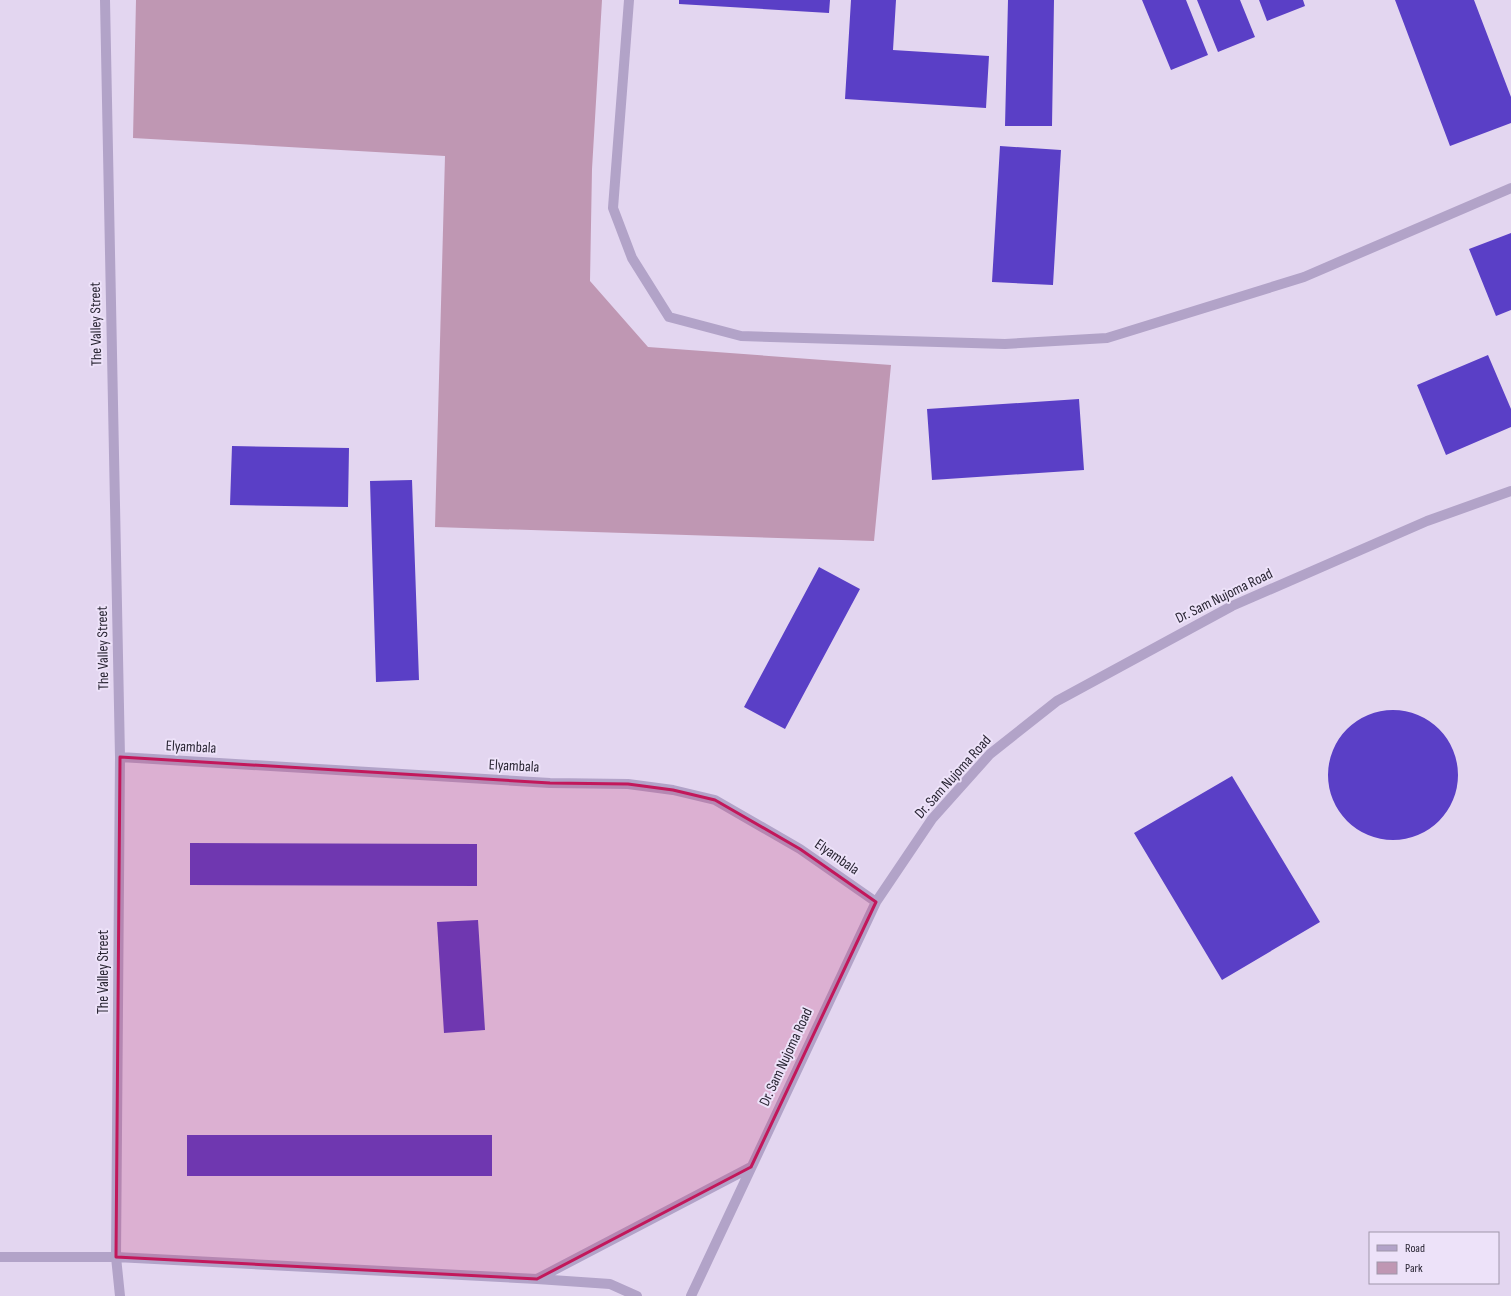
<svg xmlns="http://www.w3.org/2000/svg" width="1511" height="1296" font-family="'Sofia Sans Condensed',sans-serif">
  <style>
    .green { fill: #bf97b3 }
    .building { fill: #5a3fc6 }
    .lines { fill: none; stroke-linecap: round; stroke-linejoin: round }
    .minor { stroke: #b2a3c8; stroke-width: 10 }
    .marked { fill: #c2185b; fill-opacity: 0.2; stroke: #c2185b; stroke-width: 3; stroke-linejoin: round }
    .labels { text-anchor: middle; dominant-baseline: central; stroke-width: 4; stroke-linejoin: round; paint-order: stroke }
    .street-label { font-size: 15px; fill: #292533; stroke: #ede2f9 }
  </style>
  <rect width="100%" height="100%" fill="#e3d6f0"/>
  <path class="green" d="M 136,0 L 602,0 L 592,169 L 590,281 L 648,347 L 891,365 L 874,541 L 435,527 L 445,156 L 133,138 Z"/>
  <path class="building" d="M 679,0 L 830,0 L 829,13 L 679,4 Z
    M 851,0 L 896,0 L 893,50 L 989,56 L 986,108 L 845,99 Z
    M 1008,0 L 1054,0 L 1052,126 L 1005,126 Z
    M 1142,0 L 1186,0 L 1208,55 L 1171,70 Z
    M 1197,0 L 1240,0 L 1255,37 L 1218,52 Z
    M 1259,0 L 1303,0 L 1305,6 L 1267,21 Z
    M 1395,0 L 1474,0 L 1511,97 L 1511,123 L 1450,146 Z
    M 1000,146 L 1061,150 L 1053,285 L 992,282 Z
    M 1511,233 L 1511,310 L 1496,316 L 1469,249 Z
    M 1488,355 L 1511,409 L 1511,427 L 1446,455 L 1417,385 Z
    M 1079,399 L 1084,470 L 932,480 L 927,409 Z
    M 232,446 L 349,448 L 348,507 L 230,505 Z
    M 412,480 L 419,680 L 376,682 L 370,481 Z
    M 819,567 L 860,589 L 785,729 L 744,707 Z
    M1328 775a65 65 0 1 1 130 0a65 65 0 1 1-130 0Z
    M 1232,776 L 1320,922 L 1222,980 L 1134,833 Z
    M 190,843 L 477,844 L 477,886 L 190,885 Z
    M 478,920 L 485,1030 L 444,1033 L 437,922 Z
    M 187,1135 L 492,1135 L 492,1176 L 187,1176 Z"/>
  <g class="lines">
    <path class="minor" d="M 105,0 L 120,757 L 116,1257 L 120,1296
      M 629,0 L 613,208 L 632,258 L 669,317 L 741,336 L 1005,344 L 1107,338 L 1304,277 L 1511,188
      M 120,757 L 550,783 L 628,784 L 673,790 L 715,800 L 800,849 L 876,902
      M 0,1257 L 116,1257 L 537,1279 L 610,1284 L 637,1296
      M 537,1279 L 751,1167
      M 691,1296 L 876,902 L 932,819 L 990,754 L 1057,701 L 1232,606 L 1427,521 L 1511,491"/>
  </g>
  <path class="marked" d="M 120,757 L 550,783 L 628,784 L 673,790 L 715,800 L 800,849 L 876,902 L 751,1167 L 537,1279 L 116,1257 Z"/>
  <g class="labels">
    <g class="street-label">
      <text transform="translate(96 324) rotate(-91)">The Valley Street</text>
      <text transform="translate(1224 596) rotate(-26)">Dr. Sam Nujoma Road</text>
      <text transform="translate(103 648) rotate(-91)">The Valley Street</text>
      <text transform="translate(191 747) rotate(3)">Elyambala</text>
      <text transform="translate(514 766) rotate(3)">Elyambala</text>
      <text transform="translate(953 777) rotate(-48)">Dr. Sam Nujoma Road</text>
      <text transform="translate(837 857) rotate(35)">Elyambala</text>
      <text transform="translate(103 972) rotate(-90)">The Valley Street</text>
      <text transform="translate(786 1057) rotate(-65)">Dr. Sam Nujoma Road</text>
    </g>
  </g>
  <rect x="1369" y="1232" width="130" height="52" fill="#ede2f9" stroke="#9f96aa"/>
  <rect x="1377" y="1245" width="20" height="6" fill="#b2a3c8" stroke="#9f96aa"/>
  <text x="1405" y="1252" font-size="12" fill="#292533">Road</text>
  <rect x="1377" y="1262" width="20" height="12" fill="#bf97b3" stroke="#9f96aa"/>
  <text x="1405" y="1272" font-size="12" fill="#292533">Park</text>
</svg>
